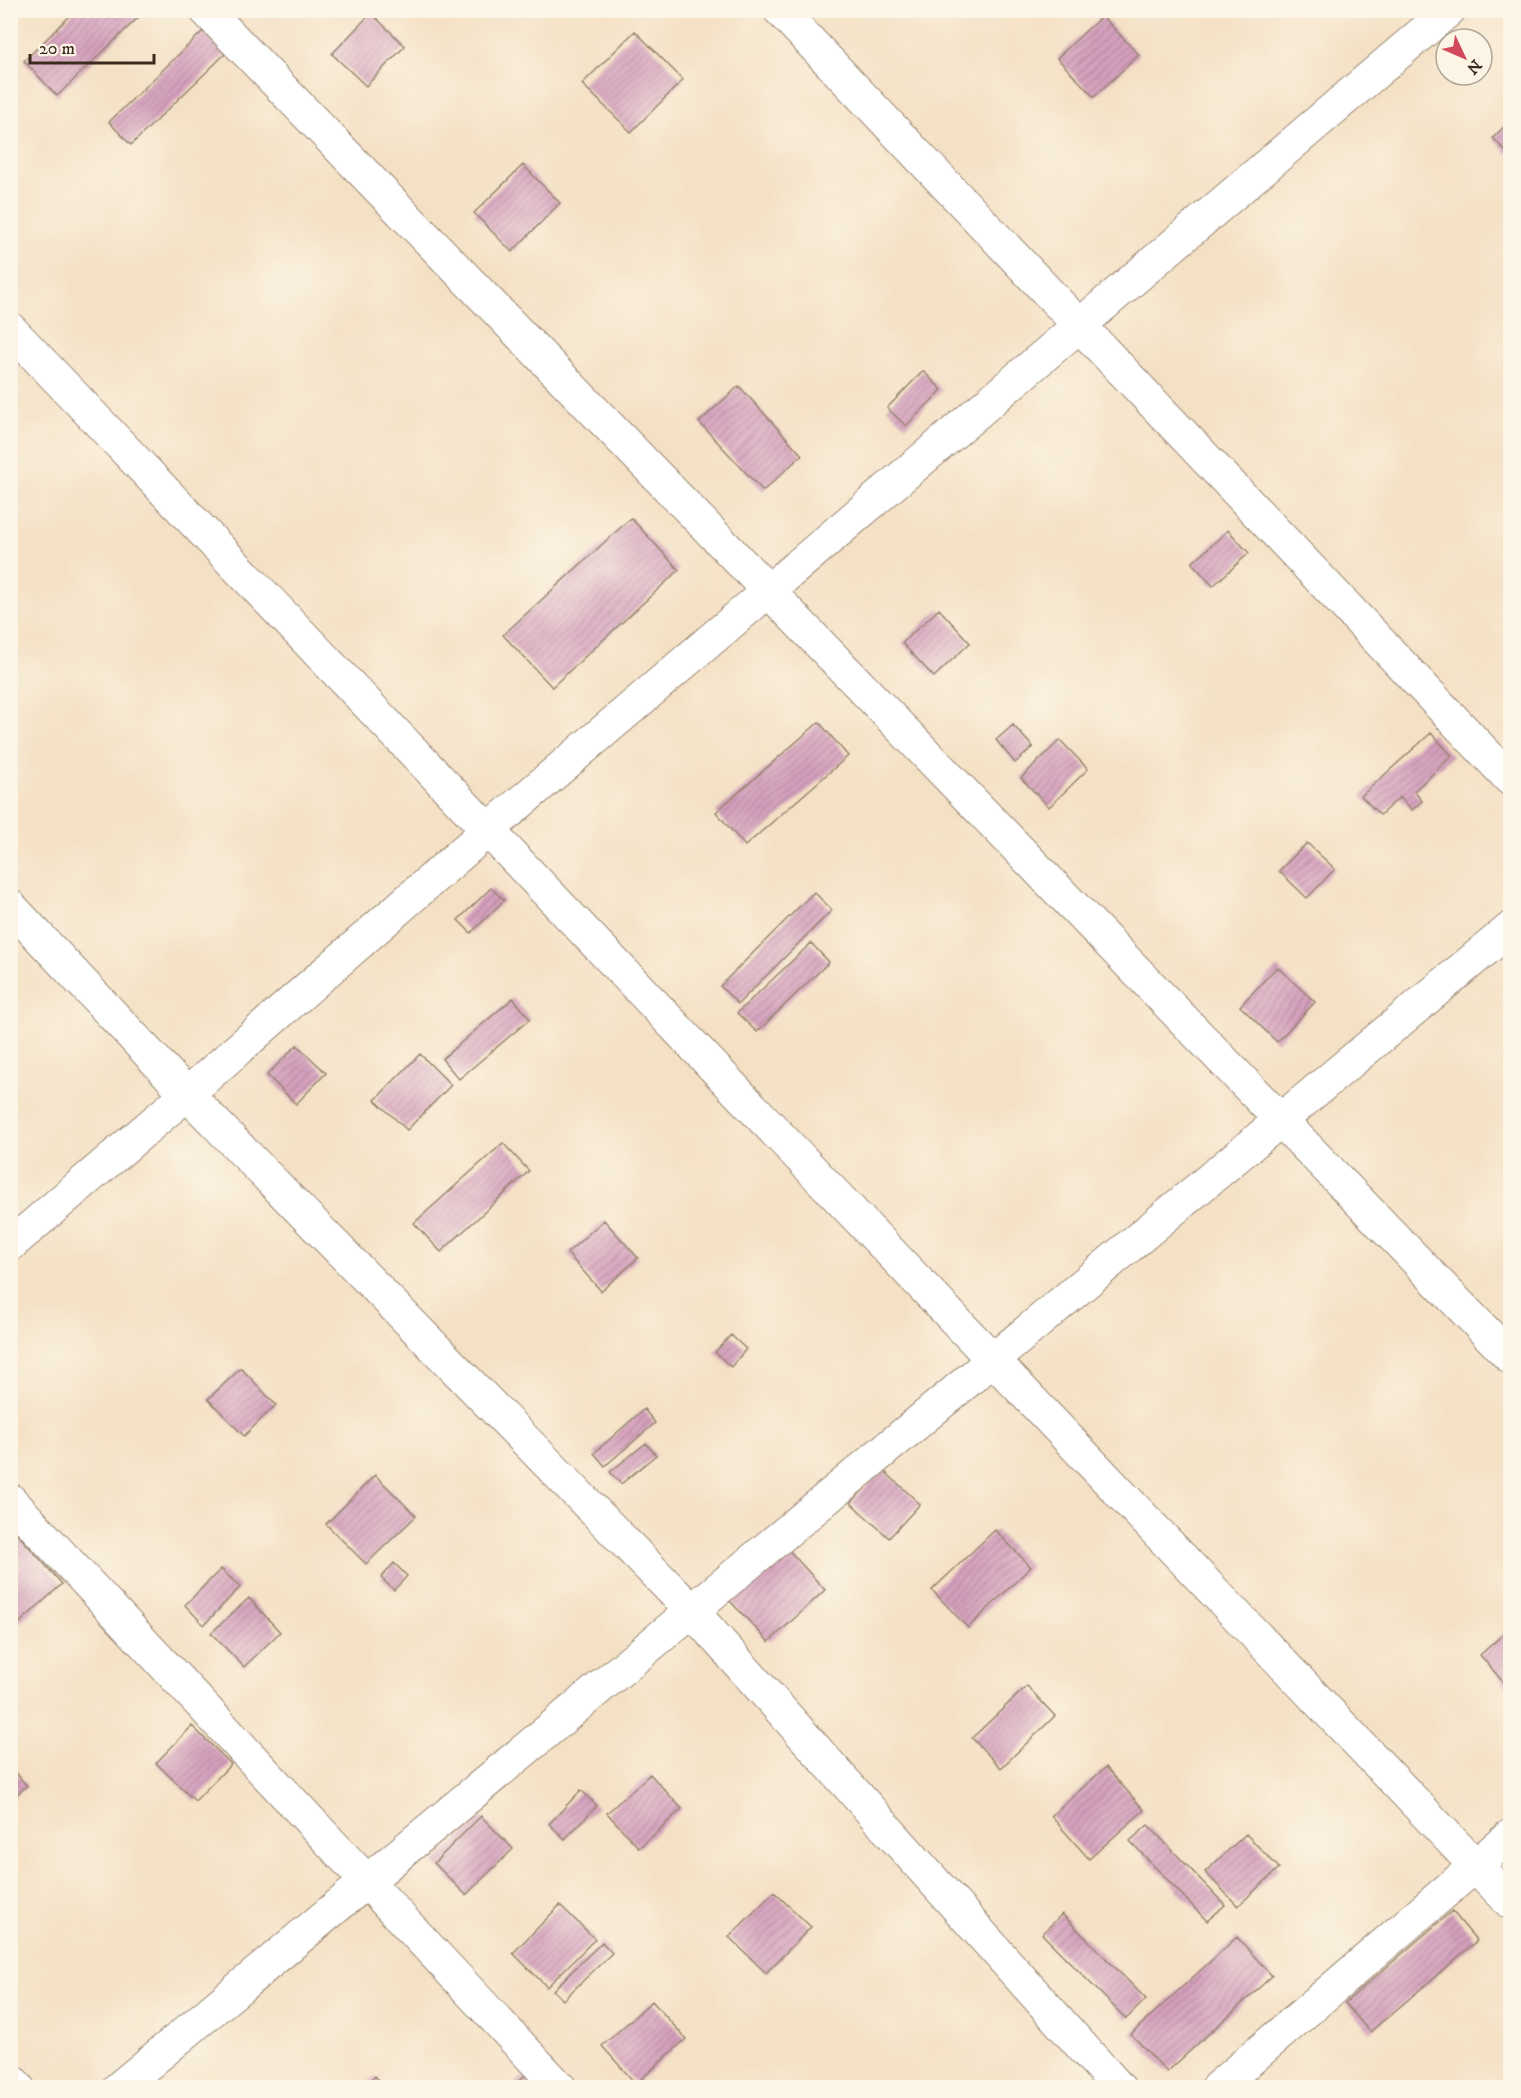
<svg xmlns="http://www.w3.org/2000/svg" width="1521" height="2098" font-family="'IM FELL DW Pica',serif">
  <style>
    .building { fill: url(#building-hatch) }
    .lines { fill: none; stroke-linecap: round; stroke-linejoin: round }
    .minor-casing { stroke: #988571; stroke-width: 35 }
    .minor { stroke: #fff; stroke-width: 33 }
  </style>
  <defs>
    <pattern id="building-hatch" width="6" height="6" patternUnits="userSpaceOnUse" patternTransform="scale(1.5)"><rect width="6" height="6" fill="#d6a0be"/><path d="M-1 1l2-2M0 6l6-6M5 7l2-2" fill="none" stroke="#af839a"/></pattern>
  </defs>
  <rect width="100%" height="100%" fill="#fcf5e5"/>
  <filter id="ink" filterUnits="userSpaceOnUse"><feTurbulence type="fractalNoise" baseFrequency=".0167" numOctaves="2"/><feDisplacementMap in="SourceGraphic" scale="12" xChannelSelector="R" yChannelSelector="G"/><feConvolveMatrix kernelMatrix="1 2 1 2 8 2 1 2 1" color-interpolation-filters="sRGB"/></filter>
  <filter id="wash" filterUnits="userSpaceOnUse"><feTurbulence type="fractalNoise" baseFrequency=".008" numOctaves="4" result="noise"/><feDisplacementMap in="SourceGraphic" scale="24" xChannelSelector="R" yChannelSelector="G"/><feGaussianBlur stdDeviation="1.35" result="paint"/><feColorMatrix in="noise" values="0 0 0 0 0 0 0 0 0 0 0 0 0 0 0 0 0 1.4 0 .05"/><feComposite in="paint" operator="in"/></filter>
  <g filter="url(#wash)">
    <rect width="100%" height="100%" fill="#f4e0c4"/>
    <g id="blocks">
      <path class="building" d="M 76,10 L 146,10 L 57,96 L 24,61 Z
        M 371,13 L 405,46 L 366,86 L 332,54 Z
        M 1102,16 L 1139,55 L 1094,97 L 1057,58 Z
        M 203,31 L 225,54 L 131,145 L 109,122 Z
        M 635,31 L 683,80 L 631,132 L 582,84 Z
        M 1510,121 L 1510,156 L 1493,138 Z
        M 523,165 L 560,203 L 512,252 L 474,213 Z
        M 923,371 L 942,390 L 906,426 L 887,408 Z
        M 739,386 L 802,455 L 763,491 L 699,422 Z
        M 631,518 L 679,570 L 552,687 L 503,635 Z
        M 1228,530 L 1249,553 L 1213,586 L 1192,563 Z
        M 939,609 L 970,643 L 934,677 L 902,643 Z
        M 819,722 L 848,756 L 745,846 L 716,812 Z
        M 1013,725 L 1033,747 L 1015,763 L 996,740 Z
        M 1431,733 L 1452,756 L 1414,791 L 1422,801 L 1412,810 L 1400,797 L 1380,815 L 1361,796 Z
        M 1060,740 L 1088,769 L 1049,807 L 1021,778 Z
        M 1307,843 L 1335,869 L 1307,898 L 1279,871 Z
        M 491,888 L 504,900 L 471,933 L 458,920 Z
        M 814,892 L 832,910 L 738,1004 L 720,986 Z
        M 811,943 L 829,962 L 757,1032 L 737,1013 Z
        M 1277,967 L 1315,1002 L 1277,1042 L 1240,1006 Z
        M 513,998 L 530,1019 L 459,1079 L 442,1059 Z
        M 297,1045 L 326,1073 L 296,1104 L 267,1075 Z
        M 420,1054 L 451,1085 L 407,1130 L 375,1100 Z
        M 503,1143 L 529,1171 L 441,1252 L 414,1223 Z
        M 604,1220 L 638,1258 L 601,1291 L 567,1253 Z
        M 731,1335 L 746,1349 L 731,1367 L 715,1352 Z
        M 241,1368 L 276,1405 L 244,1436 L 208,1399 Z
        M 644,1409 L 655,1423 L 605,1466 L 594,1453 Z
        M 646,1443 L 656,1455 L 621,1484 L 610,1472 Z
        M 882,1469 L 920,1504 L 889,1538 L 851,1503 Z
        M 375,1475 L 416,1516 L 366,1564 L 326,1524 Z
        M 995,1530 L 1031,1567 L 968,1628 L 932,1590 Z
        M 15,1531 L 62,1584 L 15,1627 L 10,1622 L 10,1535 Z
        M 785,1546 L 825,1590 L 769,1642 L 728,1599 Z
        M 394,1563 L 407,1576 L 394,1590 L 381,1578 Z
        M 221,1569 L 240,1587 L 204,1625 L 185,1605 Z
        M 249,1598 L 280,1632 L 244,1667 L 211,1633 Z
        M 1510,1628 L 1510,1690 L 1480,1655 Z
        M 1027,1686 L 1055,1716 L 1001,1768 L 972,1738 Z
        M 192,1726 L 231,1764 L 195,1801 L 156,1763 Z
        M 10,1766 L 27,1786 L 10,1800 Z
        M 1106,1767 L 1144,1810 L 1089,1859 L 1051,1816 Z
        M 650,1774 L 682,1809 L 639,1848 L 607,1813 Z
        M 581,1790 L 597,1806 L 565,1839 L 549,1824 Z
        M 481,1816 L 513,1849 L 466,1895 L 434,1863 Z
        M 1148,1825 L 1225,1905 L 1207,1921 L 1130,1841 Z
        M 1246,1834 L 1279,1868 L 1238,1906 L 1205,1872 Z
        M 774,1892 L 811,1927 L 766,1973 L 729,1937 Z
        M 560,1905 L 595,1939 L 547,1987 L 513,1953 Z
        M 1452,1911 L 1477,1941 L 1370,2032 L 1345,2003 Z
        M 1062,1914 L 1146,1999 L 1126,2019 L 1042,1934 Z
        M 1237,1937 L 1272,1976 L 1167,2072 L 1131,2034 Z
        M 602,1942 L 612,1953 L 563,2000 L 553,1990 Z
        M 652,2001 L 686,2039 L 636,2084 L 602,2046 Z
        M 525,2075 L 538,2088 L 512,2088 Z
        M 375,2076 L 386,2088 L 363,2088 Z"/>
    </g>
  </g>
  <g filter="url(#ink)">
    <use href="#blocks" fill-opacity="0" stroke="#988571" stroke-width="1.5"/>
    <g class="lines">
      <defs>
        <path id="minor" d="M 206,10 L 1510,1357
          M 780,10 L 1510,779
          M 10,329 L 1510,1902
          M 10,906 L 187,1094 L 692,1611 L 1119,2088
          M 10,1245 L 187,1094 L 488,830 L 1449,10
          M 10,1500 L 560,2088
          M 10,2079 L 18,2088
          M 119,2088 L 1510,929
          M 1217,2088 L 1510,1836"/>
      </defs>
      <use href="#minor" class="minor-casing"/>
      <use href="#minor" class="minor"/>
    </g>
  </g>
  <rect width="1521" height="2098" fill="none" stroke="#fcf5e5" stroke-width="36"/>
  <g transform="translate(1464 57) rotate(134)"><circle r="28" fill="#fcf5e5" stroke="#afa495" stroke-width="1.5"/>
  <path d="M0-4.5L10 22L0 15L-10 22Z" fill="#d1495b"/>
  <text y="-9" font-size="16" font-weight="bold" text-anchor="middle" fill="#3b2a1e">N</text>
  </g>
  <path d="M30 54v9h124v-9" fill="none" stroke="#3b2a1e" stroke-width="3"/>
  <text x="39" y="54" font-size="18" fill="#3b2a1e" stroke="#fcf5e5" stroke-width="4.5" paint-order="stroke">20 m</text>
</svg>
